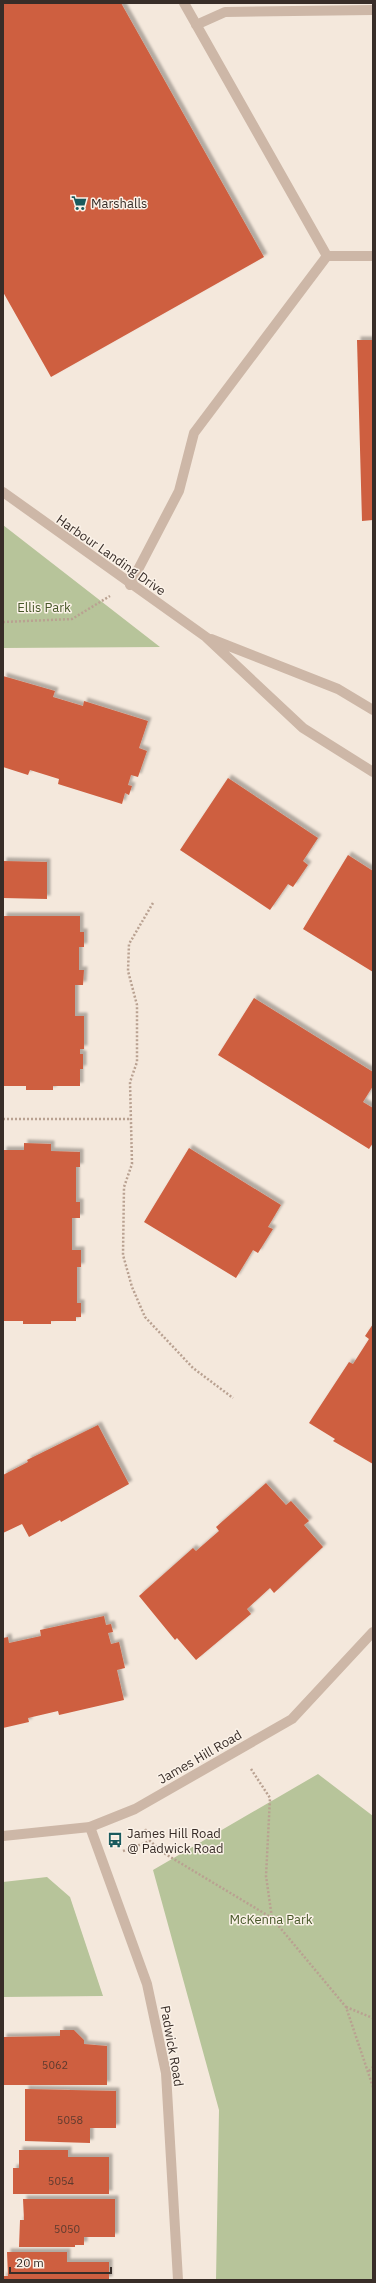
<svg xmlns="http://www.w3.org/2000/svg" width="376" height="2283" font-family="'IBM Plex Sans',sans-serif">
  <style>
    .green { fill: #b7c49a }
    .building { fill: #ce5f40; filter: url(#shadow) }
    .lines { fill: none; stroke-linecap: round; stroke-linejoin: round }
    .path { stroke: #b9a191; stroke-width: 2.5; stroke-dasharray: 2 2; stroke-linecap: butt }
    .service { stroke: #cdb7a7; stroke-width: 10 }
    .minor { stroke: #cdb7a7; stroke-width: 10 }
    .tertiary { stroke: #cdb7a7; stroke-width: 10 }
    .labels { text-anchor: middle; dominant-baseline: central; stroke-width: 3; stroke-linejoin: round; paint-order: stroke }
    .number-label { font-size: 11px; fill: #5e3a2e }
    .poi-label { font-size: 13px; fill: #382d28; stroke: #fbf2e8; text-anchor: start }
    .street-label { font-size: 13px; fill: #382d28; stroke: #fbf2e8 }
    .park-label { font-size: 13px; fill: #48582a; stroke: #fbf2e8 }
  </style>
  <defs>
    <filter id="shadow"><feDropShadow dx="3.5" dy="-3.5" stdDeviation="1" flood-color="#0004"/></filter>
  </defs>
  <rect width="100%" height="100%" fill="#f4e8dc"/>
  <path class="green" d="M 3,525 L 160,647 L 3,648 Z
    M 318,1774 L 373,1816 L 373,2280 L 216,2280 L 219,2110 L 153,1870 Z
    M 47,1877 L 70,1897 L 103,1996 L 3,1997 L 3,1882 Z"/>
  <path class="building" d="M 3,3 L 121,3 L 264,257 L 51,377 L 3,292 Z
    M 357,340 L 373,340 L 373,520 L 362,521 Z
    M 3,676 L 55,691 L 53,697 L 83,706 L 84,701 L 148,721 L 139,748 L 147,751 L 138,777 L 131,775 L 128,785 L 132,786 L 129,795 L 125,793 L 122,804 L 58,784 L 59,779 L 30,770 L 28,775 L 3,767 Z
    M 228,778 L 318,838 L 303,861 L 308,865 L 293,887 L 288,884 L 270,910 L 180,850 Z
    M 348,855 L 373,871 L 373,972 L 303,929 Z
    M 3,861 L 47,862 L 47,899 L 3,898 Z
    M 3,916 L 80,916 L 80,932 L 84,932 L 84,947 L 79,947 L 79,970 L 84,970 L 83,985 L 75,985 L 75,1016 L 84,1016 L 84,1049 L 80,1049 L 80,1054 L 83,1054 L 83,1069 L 80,1069 L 80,1086 L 53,1086 L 53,1090 L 26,1090 L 26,1086 L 3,1086 Z
    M 254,998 L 373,1072 L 373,1086 L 363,1102 L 373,1108 L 373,1143 L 369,1149 L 218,1055 Z
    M 24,1143 L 51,1144 L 51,1151 L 80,1152 L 80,1167 L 76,1167 L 76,1202 L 80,1202 L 80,1218 L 72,1218 L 72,1250 L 81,1250 L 81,1267 L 77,1267 L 77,1303 L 81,1303 L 81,1317 L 76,1317 L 76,1321 L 51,1321 L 51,1324 L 23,1324 L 23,1321 L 3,1321 L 3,1150 L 24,1150 Z
    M 189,1148 L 281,1205 L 268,1227 L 273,1229 L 258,1253 L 253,1250 L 236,1278 L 144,1222 Z
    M 373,1324 L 373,1464 L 333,1441 L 335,1439 L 309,1423 L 349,1362 L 353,1364 L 369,1339 L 365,1336 Z
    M 98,1425 L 129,1484 L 61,1522 L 60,1520 L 29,1537 L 22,1524 L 3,1533 L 3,1475 L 28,1462 L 27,1460 Z
    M 266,1483 L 286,1505 L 291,1501 L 309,1521 L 304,1525 L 323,1547 L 274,1593 L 270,1588 L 247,1609 L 251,1614 L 196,1660 L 177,1638 L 175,1640 L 139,1596 L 193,1548 L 196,1551 L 219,1531 L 216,1527 Z
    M 104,1616 L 106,1625 L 111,1624 L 113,1632 L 108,1633 L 111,1644 L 119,1642 L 125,1668 L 117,1670 L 124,1700 L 59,1715 L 58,1711 L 28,1718 L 29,1722 L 3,1728 L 3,1638 L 8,1637 L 9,1643 L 41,1636 L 40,1630 Z
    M 60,2030 L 74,2030 L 84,2040 L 84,2044 L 107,2046 L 107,2085 L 3,2085 L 3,2037 L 60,2036 Z
    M 25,2089 L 116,2091 L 116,2128 L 90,2128 L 90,2143 L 25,2141 Z
    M 19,2150 L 68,2150 L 68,2157 L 109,2157 L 109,2194 L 13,2194 L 13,2168 L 19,2168 Z
    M 23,2199 L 115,2199 L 115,2237 L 84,2237 L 84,2245 L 75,2245 L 75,2247 L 19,2247 L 20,2220 L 24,2220 Z
    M 7,2252 L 67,2252 L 67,2262 L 109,2262 L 109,2280 L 3,2280 L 3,2276 L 8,2276 Z"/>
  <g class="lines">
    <path class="path" d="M 3,622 L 72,619 L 110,596
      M 153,903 L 129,944 L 128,971 L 137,1005 L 137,1062 L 130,1082 L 132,1164 L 124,1187 L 123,1255 L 132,1287 L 145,1317 L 193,1368 L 233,1398
      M 3,1119 L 131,1119
      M 251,1769 L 270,1798 L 266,1876 L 272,1918
      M 145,1829 L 150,1841 L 162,1852 L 272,1918 L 346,2007 L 373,2087
      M 123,1851 L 150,1841
      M 346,2007 L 373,2018
      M 369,2071 L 373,2067"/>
    <path class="service" d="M 196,25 L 225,12 L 373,10
      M 327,256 L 373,256
      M 130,585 L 179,491 L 194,433 L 327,256 L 184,3"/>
    <path class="minor" d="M 90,1827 L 147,1984 L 166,2073 L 178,2280"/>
    <path class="tertiary" d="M 3,492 L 206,637 L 303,728 L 373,772
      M 211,639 L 338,689 L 373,710
      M 3,1836 L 90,1827 L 135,1809 L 292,1719 L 373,1632"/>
  </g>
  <defs>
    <symbol id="supermarket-bare" viewBox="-9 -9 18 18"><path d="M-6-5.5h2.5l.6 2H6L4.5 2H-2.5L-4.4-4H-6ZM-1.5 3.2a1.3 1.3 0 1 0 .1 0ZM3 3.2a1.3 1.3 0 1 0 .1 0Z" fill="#1a5a5d" stroke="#fbf2e8" stroke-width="2.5" paint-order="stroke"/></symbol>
    <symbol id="bus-bare" viewBox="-9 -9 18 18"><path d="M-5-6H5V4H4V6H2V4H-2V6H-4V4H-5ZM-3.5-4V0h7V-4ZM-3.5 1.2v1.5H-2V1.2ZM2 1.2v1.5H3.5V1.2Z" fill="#1a5a5d" stroke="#fbf2e8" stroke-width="2.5" paint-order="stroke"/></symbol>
  </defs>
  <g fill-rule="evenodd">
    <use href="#supermarket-bare" x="68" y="192" width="22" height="22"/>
    <use href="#bus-bare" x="104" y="1829" width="22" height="22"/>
  </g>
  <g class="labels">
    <g class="number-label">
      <text x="55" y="2065">5062</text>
      <text x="70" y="2120">5058</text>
      <text x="61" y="2181">5054</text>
      <text x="67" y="2229">5050</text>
    </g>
    <g class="poi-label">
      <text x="91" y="203">Marshalls</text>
      <text x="127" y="1833">James Hill Road<tspan x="127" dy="15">@ Padwick Road</tspan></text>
    </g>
    <g class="street-label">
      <text transform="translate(111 555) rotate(35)">Harbour Landing Drive</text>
      <text transform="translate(200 1757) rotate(-30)">James Hill Road</text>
      <text transform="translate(172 2046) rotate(80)">Padwick Road</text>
    </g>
    <g class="park-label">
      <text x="44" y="607">Ellis Park</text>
      <text x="271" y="1919">McKenna Park</text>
    </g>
  </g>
  <rect width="376" height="2283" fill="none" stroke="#382d28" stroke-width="8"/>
  <path d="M10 2267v6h101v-6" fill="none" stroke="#382d28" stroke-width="2"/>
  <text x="16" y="2267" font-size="12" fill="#382d28" stroke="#fbf2e8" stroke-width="3" paint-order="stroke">20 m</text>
</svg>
